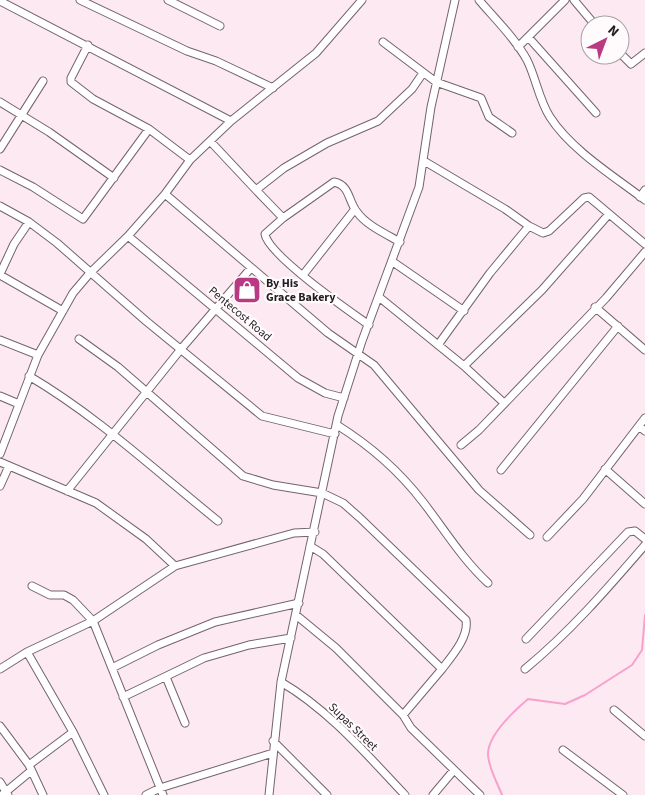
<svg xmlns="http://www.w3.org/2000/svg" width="645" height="795" font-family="'Source Sans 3',sans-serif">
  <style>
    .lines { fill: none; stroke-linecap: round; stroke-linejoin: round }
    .stream { stroke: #f7a1cc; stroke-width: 2 }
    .minor-casing { stroke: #74646c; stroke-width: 9 }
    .minor { stroke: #fff; stroke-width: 7 }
    .labels { text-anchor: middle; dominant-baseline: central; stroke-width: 4.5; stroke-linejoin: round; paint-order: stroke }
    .poi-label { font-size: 12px; font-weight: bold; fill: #231c1f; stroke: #fffbfd; text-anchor: start }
    .street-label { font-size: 12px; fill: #231c1f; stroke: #fffbfd }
  </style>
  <rect width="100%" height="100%" fill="#fce9f2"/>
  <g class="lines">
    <path class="stream" d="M 502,795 C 497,782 489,769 488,755 C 487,736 514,711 528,699 L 565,704 L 585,695 L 632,665 L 642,650 L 645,615"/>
    <defs>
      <path id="minor" d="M 80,0 L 187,51 L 216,61 L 273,88
        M 168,0 L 220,26
        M 479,0 C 495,19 515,38 527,60 C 536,78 539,100 550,117 C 571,150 615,177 645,200
        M 574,0 L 595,25
        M 0,1 L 231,121 L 190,160 L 165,194 L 128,236 L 90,273 L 73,293 L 38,355 L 0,454
        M 529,38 L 596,113
        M 383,42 L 436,82 L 481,98 L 489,117 L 512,133
        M 88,45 L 71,78 L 71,82 L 93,99 L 149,129 L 190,160
        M 518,47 L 565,0
        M 620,53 L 631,64 L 645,53
        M 0,102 L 49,132 L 114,178
        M 231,121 L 316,53 L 362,0
        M 210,141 L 256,190 L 284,168 L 327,143 L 378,121 L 412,89 L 423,73
        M 0,149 L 43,81
        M 424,161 L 505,209 L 529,226 L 490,273 L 438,345
        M 0,170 L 33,187 L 83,219 L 149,129
        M 256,190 L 283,218
        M 165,194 L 328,333 L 374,365 L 479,490 L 530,535
        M 640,197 L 645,190
        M 0,206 L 29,222 L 57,243 L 146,321 L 262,416 L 335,434
        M 529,226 L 543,233 L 549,231 L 584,198 L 589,197 L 645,244
        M 128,236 L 298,378 L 325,393 L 344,398
        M 393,262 L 464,311
        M 0,274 L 14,244 L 29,222
        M 0,275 L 63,311
        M 303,275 L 355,209
        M 379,297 L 464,366 L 504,403
        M 595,307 L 645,350
        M 369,325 C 349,311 268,255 265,234 L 283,218 L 334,182 C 350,185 348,201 357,212 C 366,225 386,234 400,242
        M 79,339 L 118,367 L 243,476 L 273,485 L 322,493 L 343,503 L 359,517 L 466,620 C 469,637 452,656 442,669
        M 0,340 L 38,355
        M 464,366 L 542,290 L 609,214
        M 29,376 C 97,416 157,472 218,521
        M 0,396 L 19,404
        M 337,425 C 369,445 400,472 423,502 C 444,529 462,559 488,583
        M 639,426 L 645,431
        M 461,445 L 479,430 L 606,298 L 645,252
        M 0,462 L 96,503 L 146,539 L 175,566
        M 605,469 L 645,504
        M 501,470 L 618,326
        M 0,486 L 9,466
        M 67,491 L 181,349 L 251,268
        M 547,537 L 583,499 L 645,418
        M 310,546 L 323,554 L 442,669 L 403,715
        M 32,586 L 50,595 L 64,595 L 73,600 L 93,621 L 163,795
        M 296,615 L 336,648 L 403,715 L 411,728 L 480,795
        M 526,639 L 628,532 L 635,531 L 645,539
        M 27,652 L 73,732 L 104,795
        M 112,668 L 158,645 L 215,622 L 299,603
        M 0,669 L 27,652 L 93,621 L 175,566 L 294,533 L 315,532
        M 525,669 C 570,632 607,589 645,545
        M 166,677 L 185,723
        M 281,682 C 329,710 367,755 405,795
        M 123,697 L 204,658 L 249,645 L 291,638
        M 614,710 L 645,736
        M 0,726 L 29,765 L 43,795
        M 273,741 L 327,795
        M 563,750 L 623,795
        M 29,765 L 73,732
        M 0,782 L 8,795
        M 2,795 L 31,771
        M 146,795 L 160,788 L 273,753
        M 269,795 L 281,682 L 338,416 L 362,341 L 419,187 L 431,107 L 455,0
        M 433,795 L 454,770"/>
    </defs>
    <use href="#minor" class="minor-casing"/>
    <use href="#minor" class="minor"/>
  </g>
  <defs>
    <symbol id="shop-square" viewBox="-11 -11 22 22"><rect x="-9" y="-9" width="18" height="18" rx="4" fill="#b93983" stroke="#fffbfd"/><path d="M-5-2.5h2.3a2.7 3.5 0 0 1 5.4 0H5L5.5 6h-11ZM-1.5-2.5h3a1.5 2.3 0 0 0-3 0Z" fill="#fff"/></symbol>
  </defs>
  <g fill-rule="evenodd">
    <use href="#shop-square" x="231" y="274" width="32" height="32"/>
  </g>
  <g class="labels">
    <g class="poi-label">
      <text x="266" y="283">By His<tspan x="266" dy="14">Grace Bakery</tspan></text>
    </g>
    <g class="street-label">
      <text transform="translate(240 314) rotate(40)">Pentecost Road</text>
      <text transform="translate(353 727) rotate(44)">Supas Street</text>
    </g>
  </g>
  <g transform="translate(605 40) rotate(42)"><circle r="24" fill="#fffbfd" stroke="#a7a2a4"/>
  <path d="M0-4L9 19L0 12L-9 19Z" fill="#b93983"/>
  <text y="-8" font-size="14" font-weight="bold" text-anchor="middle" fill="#231c1f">N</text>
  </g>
</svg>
